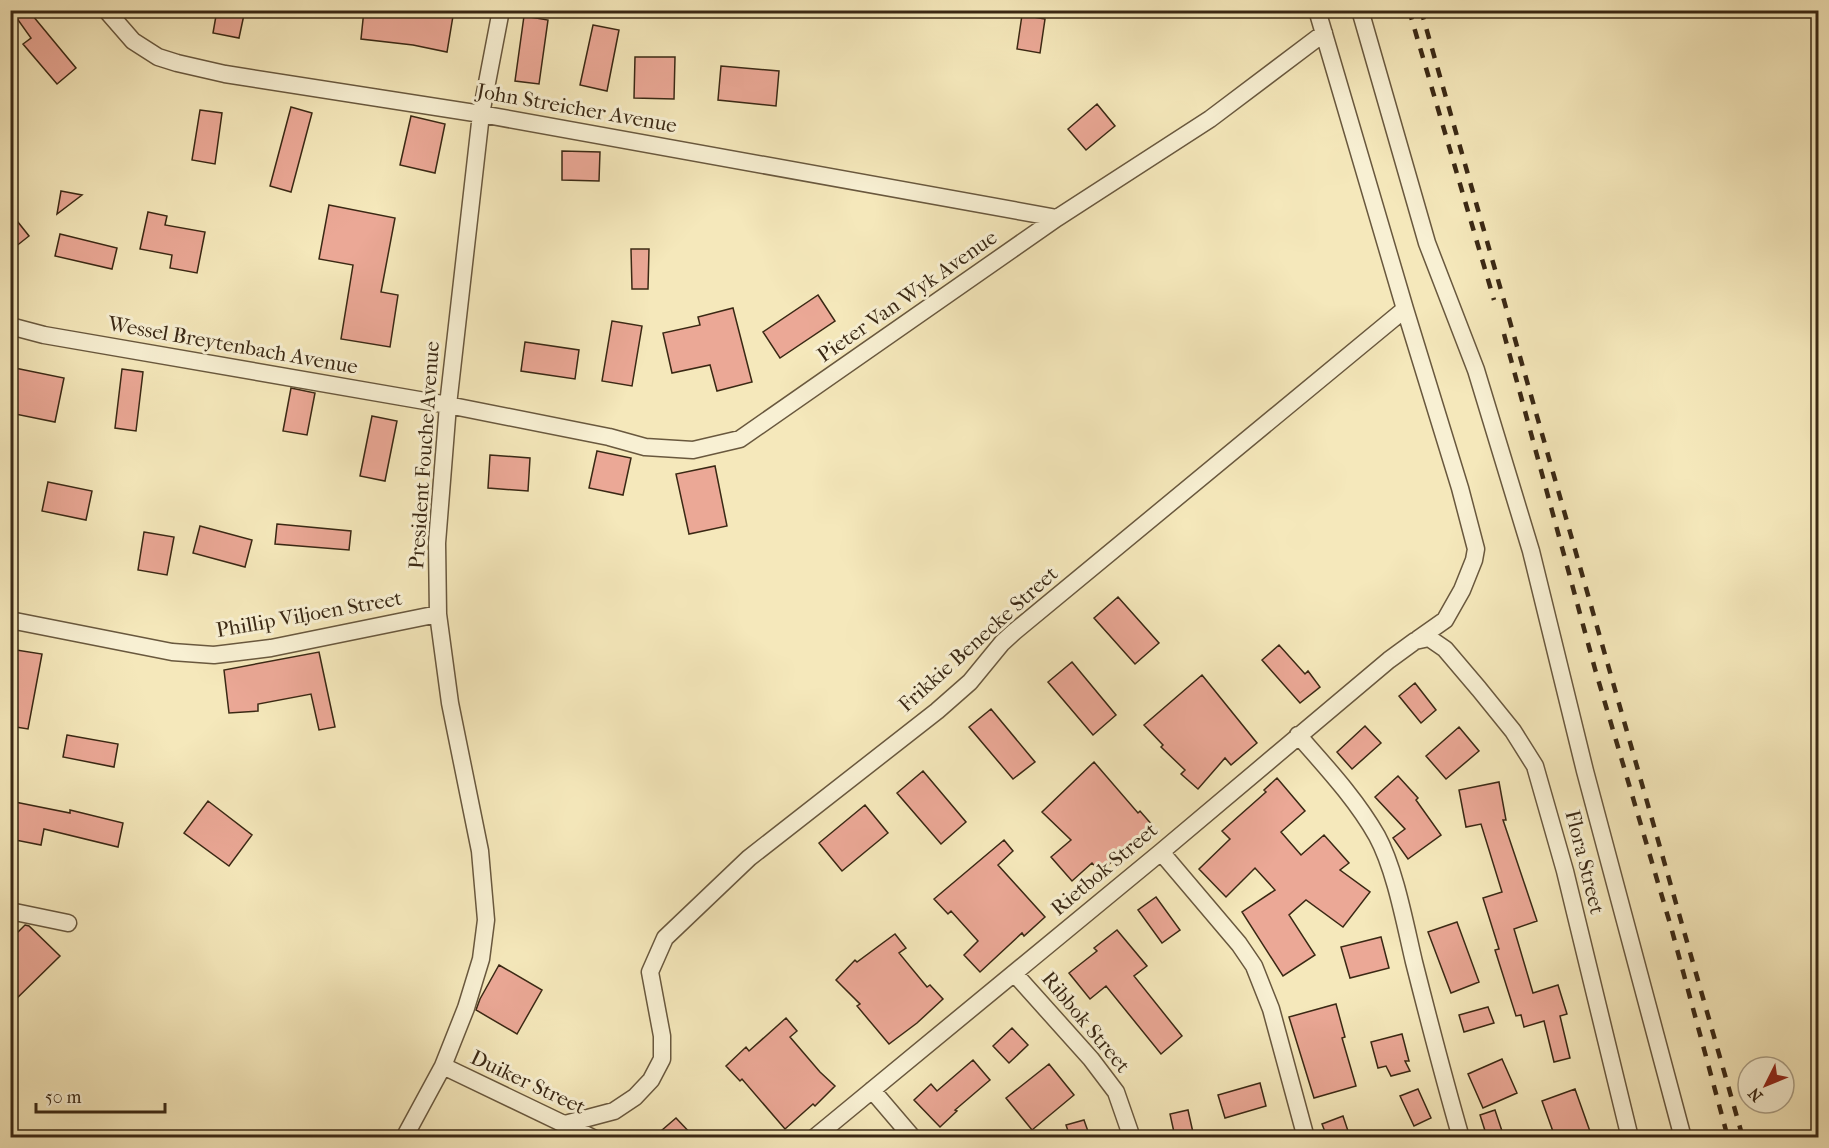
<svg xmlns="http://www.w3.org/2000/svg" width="1829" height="1148" font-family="'IM FELL French Canon',serif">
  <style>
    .building { fill: #eba896; stroke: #3a2814; stroke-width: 1.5 }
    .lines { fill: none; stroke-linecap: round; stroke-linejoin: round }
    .minor-casing { stroke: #69583e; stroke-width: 19 }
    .minor { stroke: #f8f0d3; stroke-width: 16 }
    .rail { stroke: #3a2814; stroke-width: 4.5; stroke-dasharray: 10 10; stroke-linecap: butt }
    .labels { text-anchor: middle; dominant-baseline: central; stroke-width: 6; stroke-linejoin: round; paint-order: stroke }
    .street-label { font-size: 21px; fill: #3a2814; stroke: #f8f0d3 }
  </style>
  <rect width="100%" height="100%" fill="#f5e8bb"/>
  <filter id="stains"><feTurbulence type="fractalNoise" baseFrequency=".00333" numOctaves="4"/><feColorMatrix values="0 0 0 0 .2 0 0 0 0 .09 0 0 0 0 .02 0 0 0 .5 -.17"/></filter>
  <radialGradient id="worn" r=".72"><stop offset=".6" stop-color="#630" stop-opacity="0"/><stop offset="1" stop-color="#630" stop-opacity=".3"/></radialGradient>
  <path class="building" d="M 11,10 L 28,10 L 76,68 L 57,84 L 23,44 L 31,38 Z
    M 217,10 L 245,10 L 239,38 L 213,33 Z
    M 364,10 L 454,10 L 447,52 L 413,45 L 361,39 Z
    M 1022,15 L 1045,19 L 1040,53 L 1017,49 Z
    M 524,16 L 548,20 L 539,84 L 515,81 Z
    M 593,25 L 619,30 L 607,91 L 580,85 Z
    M 635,57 L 675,57 L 674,99 L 634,98 Z
    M 721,66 L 779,71 L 776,106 L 718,100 Z
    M 1097,104 L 1115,126 L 1086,150 L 1068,129 Z
    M 291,107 L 312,113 L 291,192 L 270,186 Z
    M 200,110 L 222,113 L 215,164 L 192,160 Z
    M 411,116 L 445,124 L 435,173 L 400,165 Z
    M 562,151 L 600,152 L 599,181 L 562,180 Z
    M 61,191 L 82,195 L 57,214 Z
    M 329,205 L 395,218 L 381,292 L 398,295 L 390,347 L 341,339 L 353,265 L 319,259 Z
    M 10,212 L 29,236 L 10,251 Z
    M 148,212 L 167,216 L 165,225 L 205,232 L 197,273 L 170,268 L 172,255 L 140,249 Z
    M 60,234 L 117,248 L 112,269 L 55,256 Z
    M 631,249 L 649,249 L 648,289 L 632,289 Z
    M 818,295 L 835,321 L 780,358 L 763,332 Z
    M 733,308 L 752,382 L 717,391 L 710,365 L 672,373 L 663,333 L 700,325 L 698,317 Z
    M 612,321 L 642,326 L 632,386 L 602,381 Z
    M 525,342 L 579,350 L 575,379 L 521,371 Z
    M 10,367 L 64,378 L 55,422 L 10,413 Z
    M 122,369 L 143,372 L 136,431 L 115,428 Z
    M 291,388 L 315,393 L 307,435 L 283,431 Z
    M 372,416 L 397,421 L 385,481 L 360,476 Z
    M 597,451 L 631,458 L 623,495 L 589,488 Z
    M 490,455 L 530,458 L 528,491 L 488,488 Z
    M 715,466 L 727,526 L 689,534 L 676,474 Z
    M 48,482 L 92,491 L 86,520 L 42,511 Z
    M 277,524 L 351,531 L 349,550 L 275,544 Z
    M 200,526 L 252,540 L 245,567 L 193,553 Z
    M 144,532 L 174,537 L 167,575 L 138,570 Z
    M 1118,597 L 1159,643 L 1135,664 L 1094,618 Z
    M 1279,645 L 1305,674 L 1308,671 L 1320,687 L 1300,703 L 1262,660 Z
    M 10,649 L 42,654 L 28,729 L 10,726 Z
    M 319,652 L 335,727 L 319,730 L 311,694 L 258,704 L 258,711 L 229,713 L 224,670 Z
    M 1072,662 L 1116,715 L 1093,735 L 1048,682 Z
    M 1202,675 L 1257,743 L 1231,765 L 1225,758 L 1198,789 L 1181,774 L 1185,770 L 1161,747 L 1163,745 L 1144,725 Z
    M 1415,683 L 1436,710 L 1421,723 L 1399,696 Z
    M 991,709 L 1035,762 L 1013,779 L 969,727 Z
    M 1365,726 L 1381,743 L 1352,769 L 1337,752 Z
    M 1459,727 L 1479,751 L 1446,779 L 1426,756 Z
    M 67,735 L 118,744 L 114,767 L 63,757 Z
    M 1094,762 L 1138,813 L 1140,811 L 1153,826 L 1100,872 L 1092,863 L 1072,881 L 1051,857 L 1071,840 L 1042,812 Z
    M 923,771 L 966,822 L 941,844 L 897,793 Z
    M 1398,776 L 1418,798 L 1416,800 L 1441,835 L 1408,859 L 1393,838 L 1405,829 L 1375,797 Z
    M 1277,778 L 1305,811 L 1281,832 L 1301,855 L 1324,835 L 1349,863 L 1340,870 L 1370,892 L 1343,927 L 1306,900 L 1289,915 L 1315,955 L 1283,976 L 1242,912 L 1275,890 L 1255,868 L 1226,897 L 1199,869 L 1230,839 L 1222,831 L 1266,792 L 1264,790 Z
    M 1499,782 L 1506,820 L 1503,820 L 1537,921 L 1514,929 L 1533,993 L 1558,985 L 1567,1014 L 1560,1016 L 1570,1058 L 1554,1062 L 1544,1021 L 1524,1027 L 1521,1015 L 1516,1016 L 1495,950 L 1499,949 L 1483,898 L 1502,892 L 1481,824 L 1466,827 L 1459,790 Z
    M 10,801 L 70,813 L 70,810 L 123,823 L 118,847 L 44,829 L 41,845 L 10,839 Z
    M 208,801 L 252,835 L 229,866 L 184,833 Z
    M 865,805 L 888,833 L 842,871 L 819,843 Z
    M 1004,840 L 1013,851 L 998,865 L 1045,917 L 1024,936 L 1022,933 L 980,972 L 964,955 L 978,941 L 951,911 L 948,914 L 934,899 Z
    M 1156,897 L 1180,930 L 1162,943 L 1138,910 Z
    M 1457,922 L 1479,982 L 1451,993 L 1428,932 Z
    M 25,925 L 29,926 L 60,956 L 10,1005 L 10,940 Z
    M 1117,930 L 1147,966 L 1134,976 L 1182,1036 L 1161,1054 L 1106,986 L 1090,999 L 1069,973 L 1097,951 L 1094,948 Z
    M 895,934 L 906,948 L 899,953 L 927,987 L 930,985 L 943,999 L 917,1023 L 889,1044 L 857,1006 L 860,1004 L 836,980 L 855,960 L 857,962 Z
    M 1381,937 L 1389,968 L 1350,978 L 1341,947 Z
    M 499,965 L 542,990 L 517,1034 L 476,1010 L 480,999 Z
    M 1336,1004 L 1345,1037 L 1342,1038 L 1356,1086 L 1314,1098 L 1289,1017 Z
    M 1488,1007 L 1494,1023 L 1464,1032 L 1459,1015 Z
    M 786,1018 L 797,1031 L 790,1037 L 820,1072 L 835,1086 L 815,1106 L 813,1104 L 785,1129 L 742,1079 L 740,1081 L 726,1066 L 746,1047 L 749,1051 Z
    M 1012,1028 L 1028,1045 L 1009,1063 L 993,1046 Z
    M 1402,1034 L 1409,1061 L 1405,1061 L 1410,1071 L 1391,1076 L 1386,1066 L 1378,1068 L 1371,1042 Z
    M 1502,1059 L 1517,1093 L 1483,1108 L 1468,1074 Z
    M 973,1060 L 990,1080 L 955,1110 L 957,1111 L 940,1127 L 914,1100 L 931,1084 L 937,1091 Z
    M 1049,1064 L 1074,1095 L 1032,1130 L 1006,1098 Z
    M 1260,1083 L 1266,1106 L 1225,1118 L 1218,1095 Z
    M 1418,1089 L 1431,1118 L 1414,1126 L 1400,1096 Z
    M 1575,1089 L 1592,1137 L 1555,1137 L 1542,1101 Z
    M 1188,1110 L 1194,1137 L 1175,1137 L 1170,1114 Z
    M 1495,1110 L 1504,1137 L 1487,1137 L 1480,1115 Z
    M 1343,1116 L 1350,1137 L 1327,1137 L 1322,1124 Z
    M 676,1118 L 694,1137 L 654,1137 Z
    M 1084,1120 L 1090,1137 L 1070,1137 L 1066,1125 Z"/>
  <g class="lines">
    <defs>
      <path id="minor" d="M 106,10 L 133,41 L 158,57 L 177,63 L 225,74 L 481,114 L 1057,218
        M 1317,10 L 1405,309 L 1460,488 L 1476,549 L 1474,560 L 1462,590 L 1445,620 L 1418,639
        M 1360,10 L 1427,243 L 1476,370 L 1531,551 L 1585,771 L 1683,1138
        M 10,326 L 44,335 L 448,405 L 609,437 L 645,447 L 693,450 L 740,439 L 1057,218 L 1210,119 L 1324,33
        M 10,620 L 172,652 L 214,655 L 271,648 L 438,614
        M 1298,735 C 1326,767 1356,799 1377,836 C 1395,869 1405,924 1414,962 C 1429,1021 1444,1079 1461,1138
        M 1161,852 L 1239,944 L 1254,966 L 1271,1009 L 1306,1138
        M 10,911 L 68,923
        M 1014,973 L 1091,1059 L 1116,1092 L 1132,1138
        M 443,1066 L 593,1138
        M 872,1090 L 913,1138
        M 565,1124 L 614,1111 L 635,1097 L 651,1080 L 662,1059 L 662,1036 L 650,972 L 665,938 L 749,858 L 937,711 L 970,682 L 1002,643 L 1014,632 L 1405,309
        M 404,1138 L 443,1066 L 466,1008 L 481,959 L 486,920 L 480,851 L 450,703 L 438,614 L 437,543 L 448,405 L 481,114 L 501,10
        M 814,1138 L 1161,852 L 1389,660 L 1415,641 L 1429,638 L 1445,649 L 1479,689 L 1513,731 L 1535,766 L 1565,871 L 1630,1138"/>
    </defs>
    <use href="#minor" class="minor-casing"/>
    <use href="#minor" class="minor"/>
    <path class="rail" d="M 1409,10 L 1494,300
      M 1421,10 L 1743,1138
      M 1504,334 L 1595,669 L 1671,927 L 1728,1138"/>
  </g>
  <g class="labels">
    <g class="street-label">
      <text transform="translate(577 108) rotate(10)">John Streicher Avenue</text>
      <text transform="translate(907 296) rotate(-35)">Pieter Van Wyk Avenue</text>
      <text transform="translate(233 345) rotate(10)">Wessel Breytenbach Avenue</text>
      <text transform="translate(424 455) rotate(-86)">President Fouche Avenue</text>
      <text transform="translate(309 614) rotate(-10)">Phillip Viljoen Street</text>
      <text transform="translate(978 639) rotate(-42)">Frikkie Benecke Street</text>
      <text transform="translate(1585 862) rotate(76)">Flora Street</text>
      <text transform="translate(1104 869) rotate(-40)">Rietbok Street</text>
      <text transform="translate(1086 1022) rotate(50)">Ribbok Street</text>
      <text transform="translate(528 1082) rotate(25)">Duiker Street</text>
    </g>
  </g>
  <rect width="1829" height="1148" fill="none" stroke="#f5e8bb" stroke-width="36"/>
  <rect x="12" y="12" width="1805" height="1124" fill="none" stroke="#3a2814" stroke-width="3"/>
  <rect x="18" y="18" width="1793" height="1112" fill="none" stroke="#3a2814" stroke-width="1.5"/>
  <g transform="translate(1766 1085) rotate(227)"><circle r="28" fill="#f8f0d3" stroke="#aca087" stroke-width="1.5"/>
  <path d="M0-4.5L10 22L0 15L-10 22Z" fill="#8f2418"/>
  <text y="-9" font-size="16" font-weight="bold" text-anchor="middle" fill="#3a2814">N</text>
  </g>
  <path d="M36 1103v9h129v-9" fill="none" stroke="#3a2814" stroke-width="3"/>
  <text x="45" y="1103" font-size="18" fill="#3a2814" stroke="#f8f0d3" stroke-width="4.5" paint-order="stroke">50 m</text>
  <rect width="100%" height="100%" filter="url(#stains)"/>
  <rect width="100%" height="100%" fill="url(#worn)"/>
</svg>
